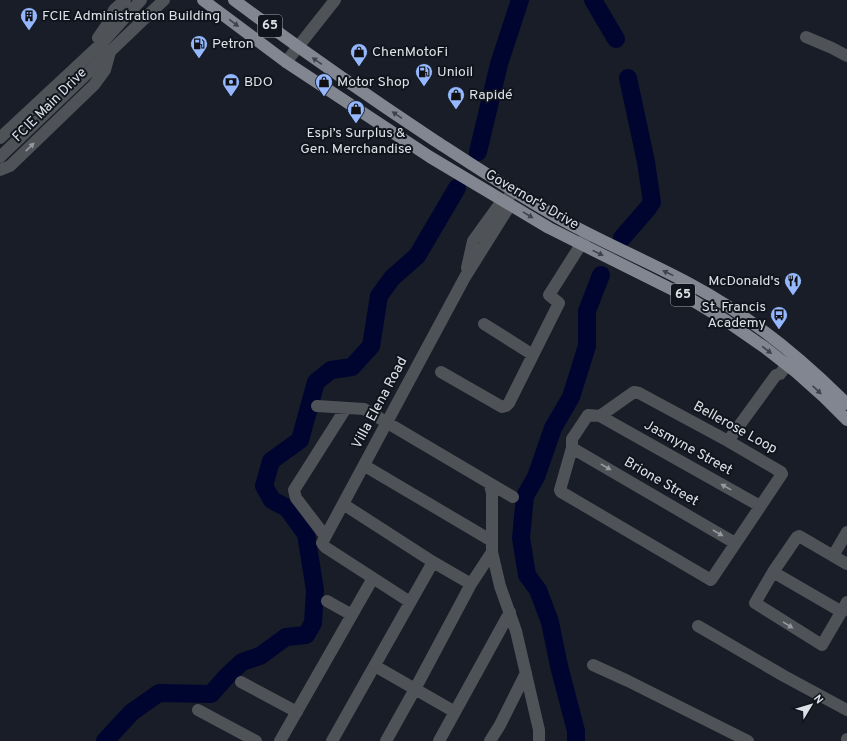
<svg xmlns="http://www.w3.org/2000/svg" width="847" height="741" font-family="Overpass,sans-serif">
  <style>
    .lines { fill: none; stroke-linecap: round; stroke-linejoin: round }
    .river { stroke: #000530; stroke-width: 18 }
    .minor { stroke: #4f5257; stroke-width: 12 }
    .major { stroke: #818690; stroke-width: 12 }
    .oneway { fill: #3d424b }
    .oneway2 { fill: #969a9f }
    .labels { text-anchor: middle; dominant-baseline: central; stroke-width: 4; stroke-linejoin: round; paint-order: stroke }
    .shield { fill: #10141d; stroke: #a0a4aa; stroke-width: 1 }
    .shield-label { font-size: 13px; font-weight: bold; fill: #dde1e7 }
    .poi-label { font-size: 14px; fill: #dde1e7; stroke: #10141d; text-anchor: start }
    .street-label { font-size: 14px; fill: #dde1e7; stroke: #10141d }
  </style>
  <rect width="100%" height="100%" fill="#191d27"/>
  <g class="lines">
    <path class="river" d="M 593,0 L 616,39
      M 478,152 L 499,64 L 520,0
      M 622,238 L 648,208 L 652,202 L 646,162 L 628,78
      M 105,741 L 132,712 L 159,693 L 211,694 L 227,676 L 242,662 L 260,656 L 286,637 L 306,635 L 313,623 L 315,590 L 306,534 L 287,508 L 272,500 L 264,486 L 271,461 L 300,440 L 316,382 L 331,370 L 352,367 L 371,346 L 379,296 L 392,278 L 417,256 L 457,188
      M 576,741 L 576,731 L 559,666 L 550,622 L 538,590 L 527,575 L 521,538 L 525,496 L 536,477 L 553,428 L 571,397 L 587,346 L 587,311 L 601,275"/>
    <path class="minor" d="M 806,37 L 832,48 L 847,56
      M 98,38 L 107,25 L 114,10 L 125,0
      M 286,62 L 335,0
      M 0,138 L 102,43 L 141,0
      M 0,157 L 164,0
      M 0,170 L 10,166 L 94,85 L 105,70 L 110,52
      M 467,268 L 473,241 L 499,205 L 506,202
      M 484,324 L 533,355
      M 441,372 L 502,407 L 506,406 L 509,403 L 559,303 L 549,295 L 587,235
      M 634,392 L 639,393 L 728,441 L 781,472 L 782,474 L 711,580 L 568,496 L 561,492 L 560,490 L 572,448 L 572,439 L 588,415 L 600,416 Z
      M 317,406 L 364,409 L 513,497
      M 600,416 L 760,506
      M 728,441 L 776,375 L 780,374 L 793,357
      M 572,448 L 735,543
      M 365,466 L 492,541
      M 490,485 L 492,493 L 492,552 L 500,586 L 516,631 L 539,730 L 539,741
      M 343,504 L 433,562 L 471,584
      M 325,536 L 296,498 L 294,490 L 346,408
      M 833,556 L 847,532
      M 847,564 L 799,536 L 797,537 L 773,572 L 755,603 L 822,645 L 847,602
      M 773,572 L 842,612
      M 327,601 L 352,615
      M 410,602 L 325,547 L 322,543 L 465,277 L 507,210 L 506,202 L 513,190
      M 698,626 L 784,676 L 847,710
      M 593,665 L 628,681 L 748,741
      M 375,666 L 455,712
      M 241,682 L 297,712
      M 198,710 L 256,741
      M 280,741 L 373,578
      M 332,741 L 433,562
      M 386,741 L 415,689 L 471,584 L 492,552
      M 439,741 L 510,612
      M 490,741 L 500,725 L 526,673
      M 847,741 L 847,739"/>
    <path class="major" d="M 203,0 L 286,62 L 430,157 L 549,228 L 687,297 L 725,320 L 764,347 L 796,372 L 824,397 L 847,420
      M 234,0 C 300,49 366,95 434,140 C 474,166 515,193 557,217 C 601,242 648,261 692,285 C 750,316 801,358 847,404"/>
  </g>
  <defs><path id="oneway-solid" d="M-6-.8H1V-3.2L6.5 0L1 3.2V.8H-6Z"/></defs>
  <g class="oneway">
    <use href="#oneway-solid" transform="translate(234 23) rotate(37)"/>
    <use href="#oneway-solid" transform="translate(317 61) rotate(-145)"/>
    <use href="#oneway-solid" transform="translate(397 115) rotate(-146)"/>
    <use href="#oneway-solid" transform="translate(528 215) rotate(31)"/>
    <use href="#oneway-solid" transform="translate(598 253) rotate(26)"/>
    <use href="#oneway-solid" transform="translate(668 273) rotate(-154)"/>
    <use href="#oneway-solid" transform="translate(767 350) rotate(37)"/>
    <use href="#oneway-solid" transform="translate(817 390) rotate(43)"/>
  </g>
  <g class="oneway2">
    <use href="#oneway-solid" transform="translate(30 147) rotate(-44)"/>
    <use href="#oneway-solid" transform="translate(606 467) rotate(30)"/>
    <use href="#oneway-solid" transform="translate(726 487) rotate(-151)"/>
    <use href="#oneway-solid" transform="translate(718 533) rotate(30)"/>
    <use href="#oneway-solid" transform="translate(788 625) rotate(32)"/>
  </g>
  <defs>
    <symbol id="building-pin" viewBox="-11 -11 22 30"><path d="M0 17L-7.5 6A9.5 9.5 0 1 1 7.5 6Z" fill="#94b7fd" stroke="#10141d"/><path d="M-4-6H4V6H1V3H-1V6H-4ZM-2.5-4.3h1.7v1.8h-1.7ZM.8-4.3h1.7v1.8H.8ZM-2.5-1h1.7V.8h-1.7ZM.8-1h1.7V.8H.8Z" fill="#111"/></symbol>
    <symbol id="fuel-pin" viewBox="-11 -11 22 30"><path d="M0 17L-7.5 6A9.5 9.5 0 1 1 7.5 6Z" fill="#94b7fd" stroke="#10141d"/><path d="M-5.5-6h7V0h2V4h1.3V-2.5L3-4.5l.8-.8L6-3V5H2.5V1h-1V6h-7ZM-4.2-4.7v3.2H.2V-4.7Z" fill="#111"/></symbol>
    <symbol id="shop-pin" viewBox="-11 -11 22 30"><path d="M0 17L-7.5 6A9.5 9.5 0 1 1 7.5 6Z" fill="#94b7fd" stroke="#10141d"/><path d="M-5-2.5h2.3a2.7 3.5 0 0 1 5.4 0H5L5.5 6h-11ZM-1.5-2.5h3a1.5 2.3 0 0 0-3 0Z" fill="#111"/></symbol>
    <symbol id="bank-pin" viewBox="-11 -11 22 30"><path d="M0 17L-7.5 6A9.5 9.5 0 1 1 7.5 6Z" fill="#94b7fd" stroke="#10141d"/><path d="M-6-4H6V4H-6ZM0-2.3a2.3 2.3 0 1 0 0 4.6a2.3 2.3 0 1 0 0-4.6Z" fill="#111"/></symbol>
    <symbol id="restaurant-pin" viewBox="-11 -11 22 30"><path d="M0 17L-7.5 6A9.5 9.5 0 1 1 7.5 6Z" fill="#94b7fd" stroke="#10141d"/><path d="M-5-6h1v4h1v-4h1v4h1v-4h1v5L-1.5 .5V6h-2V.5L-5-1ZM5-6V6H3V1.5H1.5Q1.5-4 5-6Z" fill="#111"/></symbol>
    <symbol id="bus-pin" viewBox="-11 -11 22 30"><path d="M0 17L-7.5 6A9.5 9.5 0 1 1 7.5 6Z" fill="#94b7fd" stroke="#10141d"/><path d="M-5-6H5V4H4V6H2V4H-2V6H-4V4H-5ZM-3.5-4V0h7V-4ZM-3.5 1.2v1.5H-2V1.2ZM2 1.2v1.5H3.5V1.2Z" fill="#111"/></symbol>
  </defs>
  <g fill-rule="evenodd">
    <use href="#building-pin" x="19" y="6" width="20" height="27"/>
    <use href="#fuel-pin" x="189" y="34" width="20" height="27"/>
    <use href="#shop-pin" x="349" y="42" width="20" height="27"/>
    <use href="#fuel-pin" x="414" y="62" width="20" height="27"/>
    <use href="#bank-pin" x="221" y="72" width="20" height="27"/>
    <use href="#shop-pin" x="314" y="72" width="20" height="27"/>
    <use href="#shop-pin" x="446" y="85" width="20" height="27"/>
    <use href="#shop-pin" x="346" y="99" width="20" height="27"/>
    <use href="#restaurant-pin" x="783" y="271" width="20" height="27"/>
    <use href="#bus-pin" x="769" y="305" width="20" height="27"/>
  </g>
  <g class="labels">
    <g class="shield">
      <rect x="258" y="15" width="24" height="22" rx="3"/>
      <rect x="671" y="284" width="24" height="22" rx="3"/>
    </g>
    <g class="shield-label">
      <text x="270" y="26">65</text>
      <text x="683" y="295">65</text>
    </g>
    <g class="poi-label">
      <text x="42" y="16">FCIE Administration Building</text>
      <text x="212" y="44">Petron</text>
      <text x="372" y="52">ChenMotoFi</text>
      <text x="437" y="72">Unioil</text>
      <text x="244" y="82">BDO</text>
      <text x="337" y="82">Motor Shop</text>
      <text x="469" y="95">Rapidé</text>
      <text x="356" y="133" text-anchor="middle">Espi’s Surplus &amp;<tspan x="356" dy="16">Gen. Merchandise</tspan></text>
      <text x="780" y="281" text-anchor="end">McDonald's</text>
      <text x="766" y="307" text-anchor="end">St. Francis<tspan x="766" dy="16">Academy</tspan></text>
    </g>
    <g class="street-label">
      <text transform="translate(50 105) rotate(-45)">FCIE Main Drive</text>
      <text transform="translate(532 200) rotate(30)">Governor's Drive</text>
      <text transform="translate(380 403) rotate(-62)">Villa Elena Road</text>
      <text transform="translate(735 428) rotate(29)">Bellerose Loop</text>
      <text transform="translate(688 448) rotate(29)">Jasmyne Street</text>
      <text transform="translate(661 482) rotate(30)">Brione Street</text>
    </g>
  </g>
  <g transform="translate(811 705) rotate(52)" stroke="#10141d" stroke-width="3" paint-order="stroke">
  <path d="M0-3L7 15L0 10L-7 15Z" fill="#dde1e7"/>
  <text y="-6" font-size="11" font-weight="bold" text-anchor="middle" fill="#dde1e7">N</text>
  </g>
</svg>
